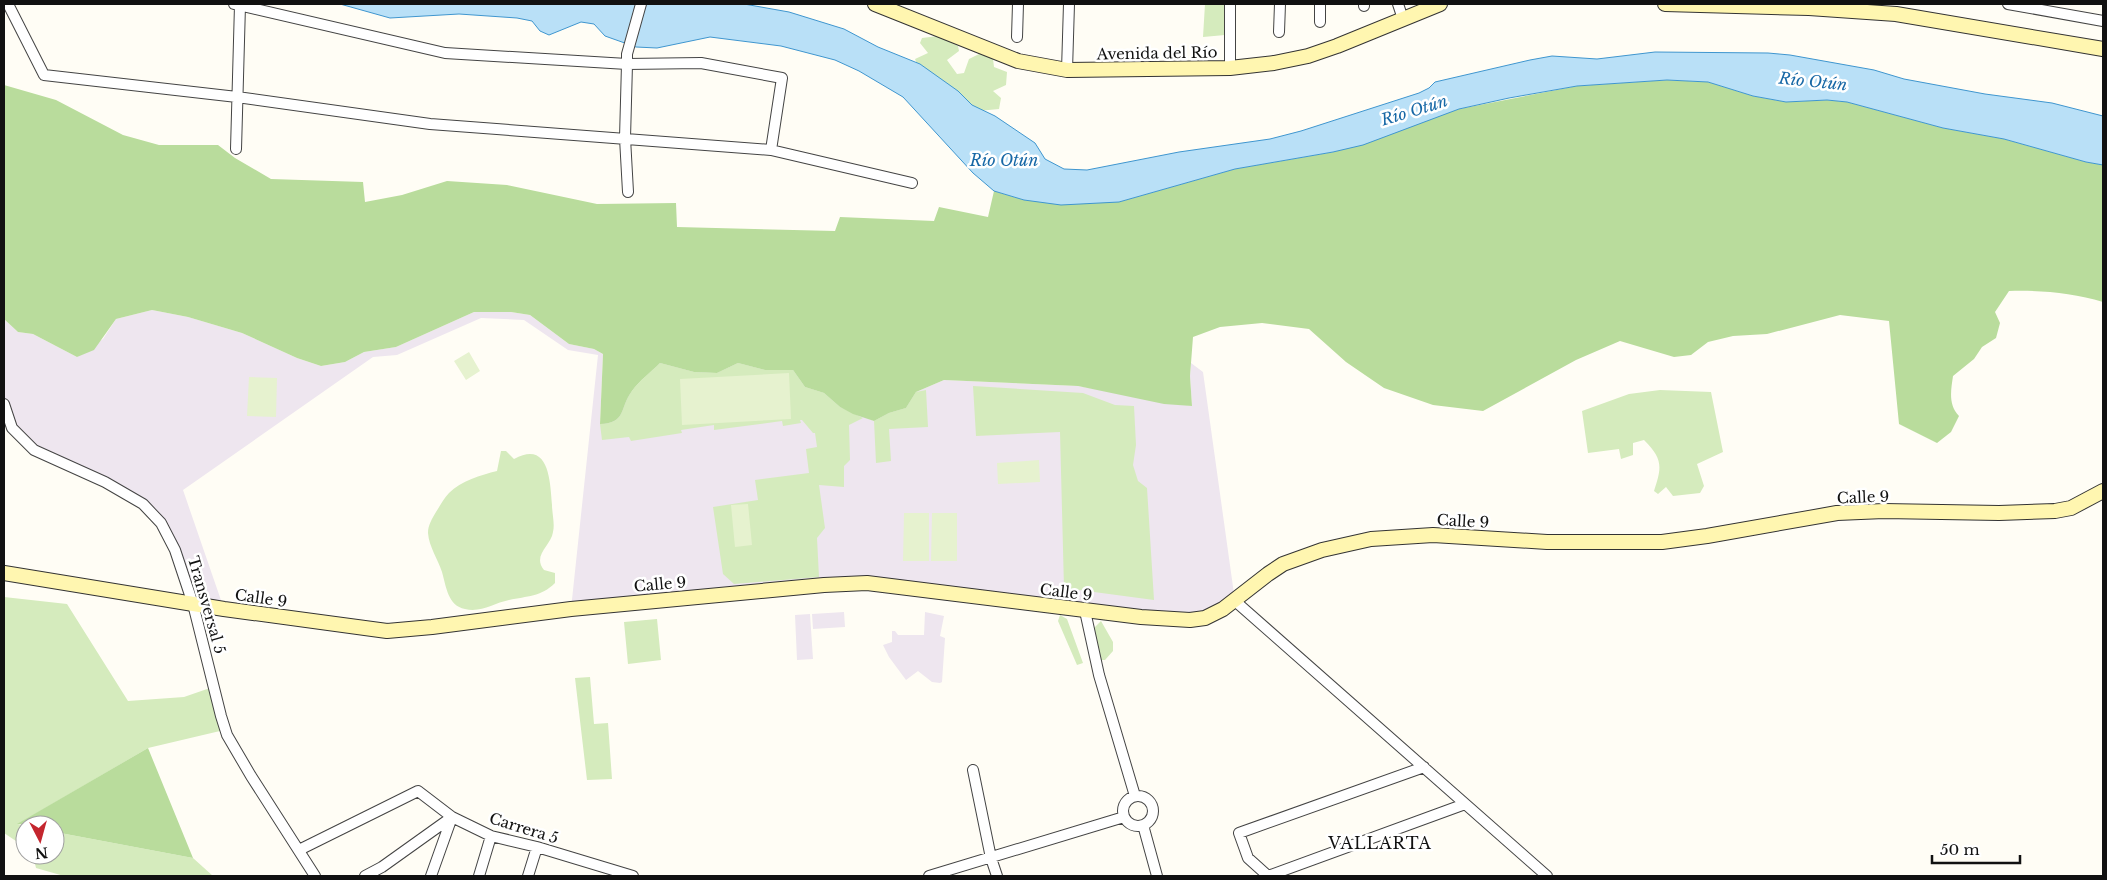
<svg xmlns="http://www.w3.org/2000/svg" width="2107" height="880" font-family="'Libre Baskerville',serif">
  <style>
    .industrial { fill: #eee6ef }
    .green { fill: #d5ebbd }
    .forest { fill: #b9dc9c }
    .pitch { fill: #e6f2cf }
    .water { fill: #b9e0f7; stroke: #3f96cf }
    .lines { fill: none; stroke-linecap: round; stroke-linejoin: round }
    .minor-casing { stroke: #444; stroke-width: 12 }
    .secondary-casing { stroke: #333; stroke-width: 16 }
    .minor { stroke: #fff; stroke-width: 10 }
    .secondary { stroke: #fff6b0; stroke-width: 14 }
    .labels { text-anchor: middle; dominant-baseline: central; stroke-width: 5; stroke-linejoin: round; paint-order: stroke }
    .street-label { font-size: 15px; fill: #111; stroke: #fff }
    .water-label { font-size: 16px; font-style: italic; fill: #1768a6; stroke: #fff }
    .neighbourhood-label { font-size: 16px; letter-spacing: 1px; fill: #111; stroke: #fff }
  </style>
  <rect width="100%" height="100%" fill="#fffdf5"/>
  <path class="industrial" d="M 152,310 L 188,317 L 242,333 L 297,358 L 321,366 L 345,362 L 364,352 L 396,347 L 474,312 L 511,312 L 530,315 L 569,344 L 594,349 L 603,354 L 600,424 L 660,363 L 694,372 L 717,373 L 738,363 L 765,370 L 793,370 L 805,387 L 824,393 L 840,407 L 874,421 L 889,413 L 906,408 L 916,392 L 944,380 L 1078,386 L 1192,406 L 1190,376 L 1191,363 L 1203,372 L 1235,601 L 1205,618 L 884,583 L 571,609 L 598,355 L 568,350 L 524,320 L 481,318 L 397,355 L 373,357 L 183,490 L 224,609 L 193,604 L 175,550 L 152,513 L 23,441 L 4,404 L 4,319 L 18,332 L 33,334 L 77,357 L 103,339 L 116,319 Z
    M 844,612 L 845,627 L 813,629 L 812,614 Z
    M 925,612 L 944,616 L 940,636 L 945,638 L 942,682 L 940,683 L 932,682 L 918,671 L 906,680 L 889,657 L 883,645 L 892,642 L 892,631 L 895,631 L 898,635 L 924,635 Z
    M 810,614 L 813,659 L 797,660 L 795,615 Z"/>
  <path class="green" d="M 1205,4 L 1225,4 L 1225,35 L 1203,37 Z
    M 938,36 L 958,46 L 959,51 L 947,60 L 957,74 L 964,73 L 969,59 L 981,53 L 993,59 L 994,67 L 1007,72 L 1006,85 L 993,91 L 1001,98 L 999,109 L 978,111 L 917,64 L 915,59 L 928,53 L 920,43 L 922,38 Z
    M 660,363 L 694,372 L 717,373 L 738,363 L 765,370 L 793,370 L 805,387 L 824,393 L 840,407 L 863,418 L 849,425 L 850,460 L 844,466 L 844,487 L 819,485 L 825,528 L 817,538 L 819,577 L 734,584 L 723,574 L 713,507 L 758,500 L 755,480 L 809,473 L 806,449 L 817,447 L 815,433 L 813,433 L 802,420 L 800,420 L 801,423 L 783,426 L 782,421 L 714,430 L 714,425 L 681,430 L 682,433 L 631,441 L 629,437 L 602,440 L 600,424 C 627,423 619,408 632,391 C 639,381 651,372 660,363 Z
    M 973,386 L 1083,393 L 1115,405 L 1134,406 L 1136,445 L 1133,465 L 1138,481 L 1147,488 L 1154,600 L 1064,588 L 1060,432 L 976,436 Z
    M 926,390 L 928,427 L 889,429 L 891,461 L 876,463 L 874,421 L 889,413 L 906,408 L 916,392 Z
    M 1660,390 L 1711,392 L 1723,452 L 1697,464 L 1704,486 L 1700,493 L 1673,496 L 1666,487 L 1658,494 L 1654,491 C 1662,467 1663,459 1644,440 L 1633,443 L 1633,455 L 1621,459 L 1619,449 L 1588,453 L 1582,411 L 1629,394 Z
    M 501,451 L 506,451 L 514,459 C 549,440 550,480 552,505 C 552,513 555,524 553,532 C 551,546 532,555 544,570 L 555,573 L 555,583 C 541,597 527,596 509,600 C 494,603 481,613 465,609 C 448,606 446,586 442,572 C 438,559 429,547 428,533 C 428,525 432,519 436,512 C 440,506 444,498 449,493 C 461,481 481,475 497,471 Z
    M 4,597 L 67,604 L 128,701 L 184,697 L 210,688 L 220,731 L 148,748 L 18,824 L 25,826 L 25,847 L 4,833 Z
    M 1060,615 L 1067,619 L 1083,663 L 1077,665 L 1058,621 Z
    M 657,619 L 661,660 L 628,664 L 624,622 Z
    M 1101,621 L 1113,642 L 1113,651 L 1105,660 L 1100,660 L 1093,629 Z
    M 590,677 L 594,724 L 608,723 L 612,779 L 587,780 L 575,678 Z
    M 55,832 L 193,858 L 213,876 L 64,876 L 36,868 L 33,855 L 55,855 Z"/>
  <path class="forest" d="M 1667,80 L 1708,82 L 1753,96 L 1786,102 L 1827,100 L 1847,102 L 1943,128 L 2004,139 L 2086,162 L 2103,165 L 2103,302 C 2073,293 2041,290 2009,291 L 1995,312 L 2000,323 L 1996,338 L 1982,347 L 1974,359 L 1953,376 C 1951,390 1948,405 1959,416 L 1951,432 L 1937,443 L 1899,424 L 1889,321 L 1840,315 L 1767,334 L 1733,336 L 1708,342 L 1691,355 L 1674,357 L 1620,341 L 1576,360 L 1483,411 L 1433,405 L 1384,388 L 1346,362 L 1309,329 L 1262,323 L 1220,327 L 1193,337 L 1190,376 L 1192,406 L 1164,404 L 1078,386 L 944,380 L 916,392 L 906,408 L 889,413 L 874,421 L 853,414 L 840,407 L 824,393 L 805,387 L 793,370 L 765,370 L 738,363 L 717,373 L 694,372 L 660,363 C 651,372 639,381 632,391 C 619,408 627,423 600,424 L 603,354 L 594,349 L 569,344 L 530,315 L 511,312 L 474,312 L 396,347 L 364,352 L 345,362 L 321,366 L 297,358 L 242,333 L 188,317 L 152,310 L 116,319 L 94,350 L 77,357 L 33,334 L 18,332 L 4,319 L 4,85 L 56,100 L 123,135 L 159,145 L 218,145 L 235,158 L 271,179 L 363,182 L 365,202 L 402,195 L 447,181 L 507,185 L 597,204 L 676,203 L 677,227 L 835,231 L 840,217 L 934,221 L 939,207 L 988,217 L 994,191 L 1024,200 L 1119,202 L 1235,169 L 1333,152 L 1459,109 L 1577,86 Z
    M 148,748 L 193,858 L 55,832 L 55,825 L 17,824 Z"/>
  <path class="pitch" d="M 469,352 L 480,371 L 466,380 L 454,361 Z
    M 789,373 L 791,419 L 682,425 L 680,379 Z
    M 249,377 L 277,378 L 276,417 L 247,416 Z
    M 1039,460 L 1040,482 L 998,484 L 997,463 Z
    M 748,504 L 752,545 L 735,547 L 731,505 Z
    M 904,513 L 929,513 L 929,561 L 903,561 Z
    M 932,513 L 957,513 L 957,561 L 931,561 Z"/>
  <path class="water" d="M 340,4 L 744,4 L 789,12 L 844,29 L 878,47 L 920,64 L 958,91 L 972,105 L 995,116 L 1035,143 L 1045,159 L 1064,169 L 1087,170 L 1179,152 L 1270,139 L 1301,131 L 1419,93 L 1429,88 L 1435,82 L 1530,60 L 1552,56 L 1597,59 L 1655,52 L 1768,53 L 1790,55 L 1874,70 L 1904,79 L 1985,94 L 2052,103 L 2103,116 L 2103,165 L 2086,162 L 2004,139 L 1943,128 L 1847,102 L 1827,100 L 1786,102 L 1753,96 L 1708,82 L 1667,80 L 1577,86 L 1509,98 L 1459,109 L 1363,145 L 1333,152 L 1235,169 L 1119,202 L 1061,205 L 1024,200 L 994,191 L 973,173 L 903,97 L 859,71 L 835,60 L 781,46 L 710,37 L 657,48 L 636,47 L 605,36 L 594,24 L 581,22 L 549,35 L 540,31 L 532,21 L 517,18 L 459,14 L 390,18 Z"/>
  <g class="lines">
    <defs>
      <path id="minor" d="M 8,4 L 44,75 L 237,97 L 430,124 L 771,150 L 912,183
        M 234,4 L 445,53 L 627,64 L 701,63 L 782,78 L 771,150
        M 1398,4 L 1403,19
        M 2008,4 L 2103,21
        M 1364,6 L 1364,4
        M 1320,22 L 1320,4
        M 1279,32 L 1280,4
        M 1017,37 L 1018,4
        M 1230,68 L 1230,4
        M 1067,70 L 1069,4
        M 236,149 L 240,5
        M 628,192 L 625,138 L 627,64 L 627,54 L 641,4
        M 4,404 L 12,428 L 34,450 L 105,482 L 143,504 L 161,523 L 175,550 L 193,604 L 221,716 L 227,735 L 251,776 L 315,876
        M 1235,601 L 1547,876
        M 1085,611 L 1099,675 L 1135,796
        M 973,770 L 991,858 L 997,876
        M1123 811a15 15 0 1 1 30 0a15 15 0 1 1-30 0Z
        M 1143,825 L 1157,876
        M 299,850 L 418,791 L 452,817 L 431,876
        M 365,876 L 382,867 L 452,817 L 491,836 L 537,847 L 633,876
        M 479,876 L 491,836
        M 528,876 L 537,847
        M 929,876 L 1124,817
        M 1268,876 L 1248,858 L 1239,833 L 1424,767
        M 1268,876 L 1465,804"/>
      <path id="secondary" d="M 875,4 L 1018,61 L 1067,70 L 1230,68 L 1274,63 L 1308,56 L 1337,46 L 1440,4
        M 1665,4 L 1809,8 L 1896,14 L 2103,49
        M 4,573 L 224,609 L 387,631 L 432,627 L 571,609 L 824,585 L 867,583 L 1141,617 L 1190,620 L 1205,618 L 1223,609 L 1268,574 L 1283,564 L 1322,550 L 1371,539 L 1433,535 L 1547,542 L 1662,542 L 1707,536 L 1837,513 L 1884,511 L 1999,513 L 2055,511 L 2071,508 L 2103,491"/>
    </defs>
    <use href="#minor" class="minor-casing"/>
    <use href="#secondary" class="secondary-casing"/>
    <use href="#minor" class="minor"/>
    <use href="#secondary" class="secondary"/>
  </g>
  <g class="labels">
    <g class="street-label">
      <text transform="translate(1157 53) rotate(-1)">Avenida del Río</text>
      <text transform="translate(1863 497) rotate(-2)">Calle 9</text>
      <text transform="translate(1463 521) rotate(3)">Calle 9</text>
      <text transform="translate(660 584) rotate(-5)">Calle 9</text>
      <text transform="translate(1066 592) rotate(7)">Calle 9</text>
      <text transform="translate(261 598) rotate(8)">Calle 9</text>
      <text transform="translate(207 605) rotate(74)">Transversal 5</text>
      <text transform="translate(524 828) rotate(17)">Carrera 5</text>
    </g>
    <g class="water-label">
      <text transform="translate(1813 81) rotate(6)">Río Otún</text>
      <text transform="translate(1414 110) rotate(-17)">Río Otún</text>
      <text x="1004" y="160">Río Otún</text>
    </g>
    <g class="neighbourhood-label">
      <text x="1380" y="843">VALLARTA</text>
    </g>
  </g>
  <rect width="2107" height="880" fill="none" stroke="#111111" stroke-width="10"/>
  <g transform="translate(40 840) rotate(174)"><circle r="24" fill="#ffffff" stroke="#a0a0a0"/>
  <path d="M0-4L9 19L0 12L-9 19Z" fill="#c4262e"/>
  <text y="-8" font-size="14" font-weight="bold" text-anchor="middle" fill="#111111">N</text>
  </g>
  <path d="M1932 855v8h88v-8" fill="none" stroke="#111111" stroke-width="2.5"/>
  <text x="1940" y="855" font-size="15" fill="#111111" stroke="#ffffff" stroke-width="4" paint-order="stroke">50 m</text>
</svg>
